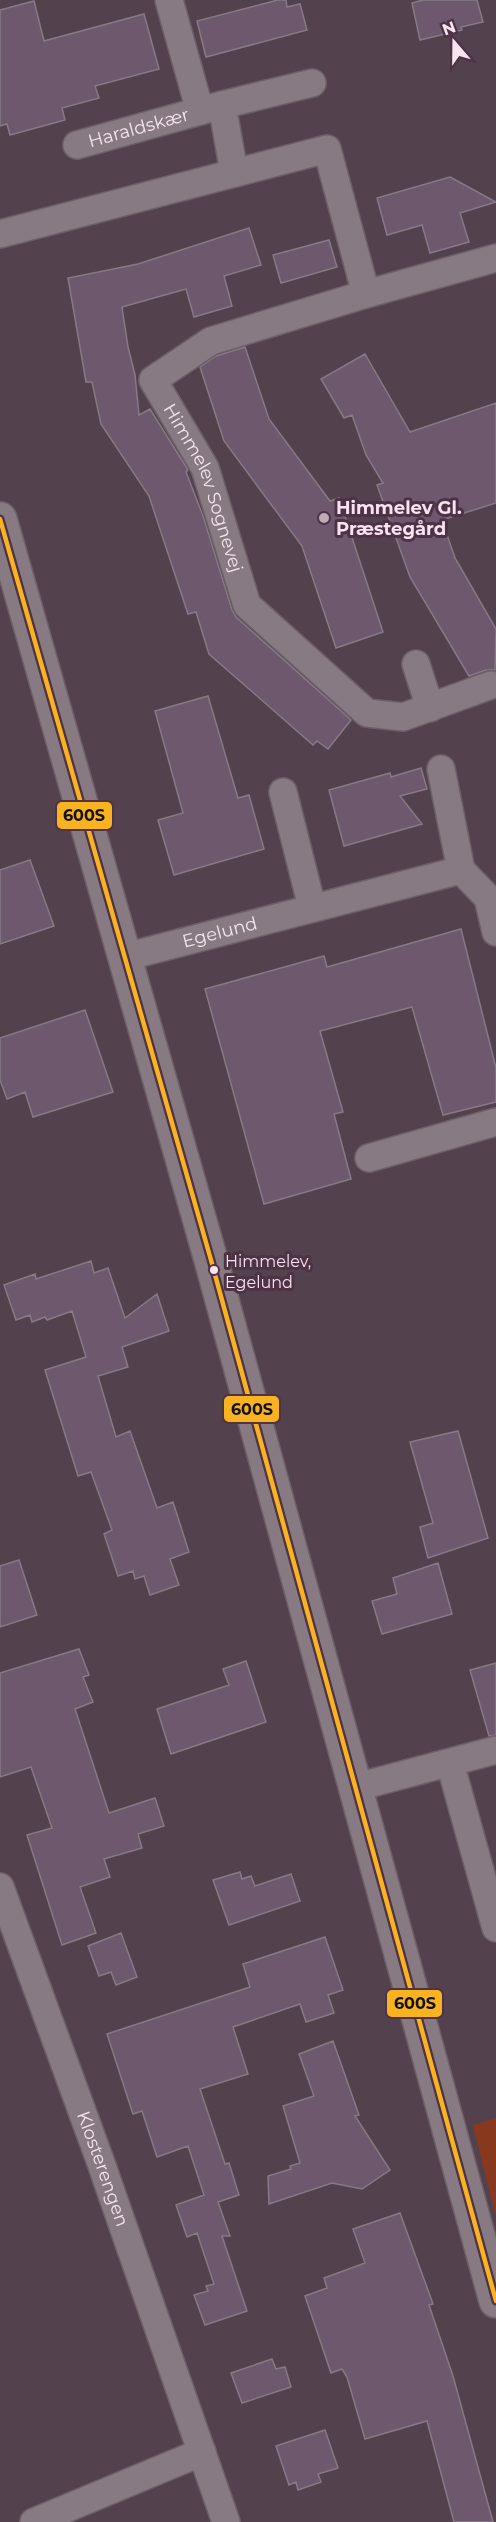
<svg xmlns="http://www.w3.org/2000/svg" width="496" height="2522" font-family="Montserrat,sans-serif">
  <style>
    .green { fill: #87381d }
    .building { fill: #6d586d; stroke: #867a85; stroke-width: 1.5 }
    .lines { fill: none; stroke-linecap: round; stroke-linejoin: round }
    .minor-casing { stroke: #6d5f68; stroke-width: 30 }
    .tertiary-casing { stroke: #6d5f68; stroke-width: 36 }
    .minor { stroke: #877a83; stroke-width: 27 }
    .tertiary { stroke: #877a83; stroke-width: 33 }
    .bus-1-casing { stroke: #4e3245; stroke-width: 9 }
    .bus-1 { stroke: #f9b220; stroke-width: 4.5 }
    .poi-dot { fill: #bdabb6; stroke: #4e3245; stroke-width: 2 }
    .bus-dot { fill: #f6e4ef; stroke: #4e3245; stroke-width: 2 }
    .labels { text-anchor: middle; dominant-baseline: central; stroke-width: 6; stroke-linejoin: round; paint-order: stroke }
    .bus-label { font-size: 16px; fill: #f6e4ef; stroke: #4e3245; text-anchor: start }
    .street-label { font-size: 18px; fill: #f6e4ef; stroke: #4e3245 }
    .poi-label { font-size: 18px; font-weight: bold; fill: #f6e4ef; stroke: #4e3245; text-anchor: start }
    .line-badge { stroke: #4e3245; stroke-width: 2 }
    .pale-badge-label { font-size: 16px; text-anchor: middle; font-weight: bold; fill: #111 }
  </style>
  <rect width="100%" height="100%" fill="#53424d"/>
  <path class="green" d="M 496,2118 L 496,2217 L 473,2125 Z"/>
  <path class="building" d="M 278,0 L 286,0 L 287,7 L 300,4 L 307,30 L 206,57 L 197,21 Z
    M 423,0 L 477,0 L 483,22 L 461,27 L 462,30 L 420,40 L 412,3 Z
    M 34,1 L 44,41 L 144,14 L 159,69 L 95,86 L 99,98 L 62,108 L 65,120 L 10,135 L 7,124 L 0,126 L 0,10 Z
    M 450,177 L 496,202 L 460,213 L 469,242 L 430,253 L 422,225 L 387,235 L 377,198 Z
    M 249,228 L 261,265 L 224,276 L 232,306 L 194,317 L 186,289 L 122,307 L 128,347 L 135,375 L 139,415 L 150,409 L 188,470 L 186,472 L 203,516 L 232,610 L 236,617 L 351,720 L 328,749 L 317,741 L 313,745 L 209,654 L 196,612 L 188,614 L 149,496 L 101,424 L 92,382 L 86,382 L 68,278 L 138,264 Z
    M 329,240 L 337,267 L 281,283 L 273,255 Z
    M 245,347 L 269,419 L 330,501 L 339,498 L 383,632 L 336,648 L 302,546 L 224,441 L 200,367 L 216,356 Z
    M 365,354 L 410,432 L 496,403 L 496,503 L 442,520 L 455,558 L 496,629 L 495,670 L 486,670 L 469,676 L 410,577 L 377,485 L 383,483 L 366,455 L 352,415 L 344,418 L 321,379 Z
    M 208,696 L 238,798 L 249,795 L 264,849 L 174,875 L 158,820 L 183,813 L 155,711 Z
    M 421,768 L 427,789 L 400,796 L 422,824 L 344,846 L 329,790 L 390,773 L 391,777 Z
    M 30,860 L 54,926 L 0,944 L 0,870 Z
    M 461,929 L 496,1068 L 496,1102 L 443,1115 L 412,1007 L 320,1031 L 343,1112 L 334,1114 L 351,1179 L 264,1204 L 205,989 L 324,956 L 327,967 Z
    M 85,1010 L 113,1092 L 33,1117 L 25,1092 L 7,1099 L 0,1080 L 0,1038 Z
    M 91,1261 L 94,1273 L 108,1268 L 125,1318 L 157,1294 L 169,1331 L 122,1347 L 128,1367 L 98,1376 L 116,1437 L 130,1431 L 157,1508 L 173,1502 L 189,1552 L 170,1559 L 179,1585 L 150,1595 L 144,1576 L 135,1579 L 133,1571 L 118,1576 L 104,1534 L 112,1530 L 91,1472 L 78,1476 L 45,1370 L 86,1357 L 72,1311 L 47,1320 L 45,1317 L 32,1322 L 30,1315 L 16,1320 L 4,1285 L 35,1274 L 36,1279 Z
    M 458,1431 L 488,1538 L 428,1558 L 420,1527 L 433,1523 L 410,1442 Z
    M 19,1560 L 37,1615 L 0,1627 L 0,1566 Z
    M 438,1563 L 452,1614 L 382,1634 L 372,1601 L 397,1594 L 393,1578 Z
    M 79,1649 L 89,1675 L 83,1677 L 93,1702 L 75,1709 L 109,1813 L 155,1798 L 164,1826 L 138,1834 L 142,1848 L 104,1859 L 110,1877 L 80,1887 L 96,1933 L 62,1945 L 27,1835 L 52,1828 L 31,1767 L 0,1777 L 0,1673 Z
    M 246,1661 L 266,1722 L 171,1754 L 157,1709 L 229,1685 L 223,1669 Z
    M 496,1663 L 496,1735 L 489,1736 L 470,1670 Z
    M 240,1872 L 242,1879 L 251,1876 L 255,1886 L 291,1874 L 300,1901 L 229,1925 L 213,1880 Z
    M 121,1933 L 137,1977 L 116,1985 L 111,1972 L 99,1976 L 88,1946 Z
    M 325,1937 L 343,1990 L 328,1995 L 334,2013 L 306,2022 L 300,2004 L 233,2027 L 248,2074 L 200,2089 L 225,2164 L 229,2163 L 239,2195 L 218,2202 L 230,2236 L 222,2236 L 247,2311 L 205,2325 L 194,2295 L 208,2291 L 206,2286 L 214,2284 L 197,2233 L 187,2237 L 176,2205 L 204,2195 L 188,2146 L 157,2157 L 142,2111 L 133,2114 L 107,2034 L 250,1987 L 243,1964 Z
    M 333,2041 L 359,2115 L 355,2116 L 390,2170 L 362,2189 L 332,2183 L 269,2204 L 268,2176 L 291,2169 L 290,2166 L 300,2163 L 283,2106 L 314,2096 L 299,2054 Z
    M 400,2213 L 433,2304 L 429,2305 L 453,2376 L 493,2522 L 454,2522 L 427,2421 L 365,2439 L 347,2377 L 342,2369 L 331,2373 L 305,2296 L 327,2288 L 324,2278 L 365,2263 L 353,2229 Z
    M 272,2359 L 276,2369 L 285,2367 L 291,2387 L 242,2403 L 231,2373 Z
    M 325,2430 L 338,2468 L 318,2474 L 321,2482 L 298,2490 L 296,2482 L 289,2485 L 276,2446 Z"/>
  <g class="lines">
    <defs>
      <g id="minor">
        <path d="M 169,0 L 200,111 L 222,105 L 234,172"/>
        <path d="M 222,105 L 312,83"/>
        <path id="s1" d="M 77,145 L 200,111"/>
        <path id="s2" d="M 0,234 L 327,149 L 366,294 L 211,341 L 153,380 L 205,468 L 247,605 L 367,713 L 403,717 L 491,685"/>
        <path d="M 366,294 L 496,258"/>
        <path d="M 416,664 L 430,708"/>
        <path d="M 441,769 L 461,870"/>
        <path d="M 283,792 L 312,907"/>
        <path id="s3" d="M 125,957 L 461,870 L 488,898 L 496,932"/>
        <path d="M 369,1158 L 496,1122"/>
        <path d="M 450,1763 L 496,1928"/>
        <path d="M 357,1787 L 496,1750"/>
        <path id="s4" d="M 0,1887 L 101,2163 L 226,2522"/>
        <path d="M 34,2522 L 202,2452"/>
      </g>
      <path id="tertiary" d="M 0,519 L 211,1260 L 496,2301"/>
    </defs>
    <use href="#minor" class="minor-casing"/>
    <use href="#tertiary" class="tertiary-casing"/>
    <use href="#minor" class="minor"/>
    <use href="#tertiary" class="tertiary"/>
    <defs>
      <path id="bus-1" d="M 0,519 L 211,1260 L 496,2301"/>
    </defs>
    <use href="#bus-1" class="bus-1-casing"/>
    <use href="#bus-1" class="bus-1"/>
  </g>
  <circle class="poi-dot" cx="324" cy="518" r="6"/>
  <circle class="bus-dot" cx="214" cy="1270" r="5"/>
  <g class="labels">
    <g class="bus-label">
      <text x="225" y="1261">Himmelev,<tspan x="225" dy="21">Egelund</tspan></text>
    </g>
    <g class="street-label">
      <text stroke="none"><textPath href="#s1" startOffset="64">Haraldskær</textPath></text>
      <text stroke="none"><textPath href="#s2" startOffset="840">Himmelev Sognevej</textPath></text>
      <text stroke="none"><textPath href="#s3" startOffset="98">Egelund</textPath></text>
      <text stroke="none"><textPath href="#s4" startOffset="300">Klosterengen</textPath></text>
    </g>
    <g class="poi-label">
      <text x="336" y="508">Himmelev Gl.<tspan x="336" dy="21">Præstegård</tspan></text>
    </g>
  </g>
  <g class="line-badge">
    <rect x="56" y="801" width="57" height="29" rx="6" fill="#f9b220"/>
    <rect x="223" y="1395" width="57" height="28" rx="6" fill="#f9b220"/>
    <rect x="386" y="1989" width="57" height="29" rx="6" fill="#f9b220"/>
  </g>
  <g class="pale-badge-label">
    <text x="84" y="821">600S</text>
    <text x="252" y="1415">600S</text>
    <text x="415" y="2009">600S</text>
  </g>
  <g transform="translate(454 42) rotate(340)" stroke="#4e3245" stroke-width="4.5" paint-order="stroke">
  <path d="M0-4.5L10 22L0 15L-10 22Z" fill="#f6e4ef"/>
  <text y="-9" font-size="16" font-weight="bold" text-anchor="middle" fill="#f6e4ef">N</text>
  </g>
</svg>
